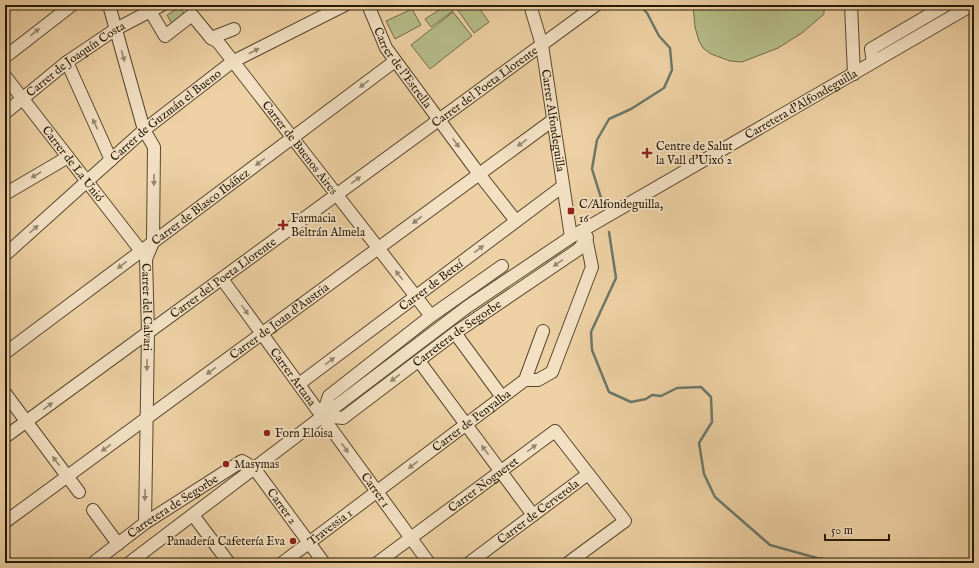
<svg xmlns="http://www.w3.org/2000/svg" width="979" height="568" font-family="'IM FELL English',serif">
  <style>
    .green { fill: #b5bc88; stroke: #6e6b48 }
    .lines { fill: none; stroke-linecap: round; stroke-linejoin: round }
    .stream { stroke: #6b7869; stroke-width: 2.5 }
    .minor-casing { stroke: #58482e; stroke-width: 14 }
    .minor { stroke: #f3e0c3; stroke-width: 12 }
    .oneway { fill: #97876e }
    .poi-dot { fill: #8f2418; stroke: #f3e0c3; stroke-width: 1.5 }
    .labels { text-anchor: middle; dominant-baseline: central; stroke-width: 4; stroke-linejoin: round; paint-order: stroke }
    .street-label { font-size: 12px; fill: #271a07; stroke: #f3e0c3 }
    .poi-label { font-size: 12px; fill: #271a07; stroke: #f3e0c3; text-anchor: start }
  </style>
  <rect width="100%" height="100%" fill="#edd0a3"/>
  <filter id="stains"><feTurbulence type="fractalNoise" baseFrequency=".005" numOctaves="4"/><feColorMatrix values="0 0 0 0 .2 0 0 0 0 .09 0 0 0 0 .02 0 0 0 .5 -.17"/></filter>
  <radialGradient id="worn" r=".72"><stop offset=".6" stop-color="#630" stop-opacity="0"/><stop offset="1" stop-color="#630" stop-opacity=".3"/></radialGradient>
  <path class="green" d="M 447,5 L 451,5 L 454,10 L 431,27 L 425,19 Z
    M 462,5 L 477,5 L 489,22 L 474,33 L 457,9 Z
    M 693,5 L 824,5 L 824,14 L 802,33 L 778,48 L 742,62 L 730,61 L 711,54 L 703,48 L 699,41 L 695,27 Z
    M 180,7 L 185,15 L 172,24 L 167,15 Z
    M 412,9 L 421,25 L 395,39 L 386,21 Z
    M 453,12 L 472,36 L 430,69 L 411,45 Z"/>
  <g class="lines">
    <path class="stream" d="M 602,201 L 592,169 L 597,140 L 609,119 L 631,109 L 664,88 L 672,70 L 670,48 L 659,36 L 647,13 L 640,5
      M 609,232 L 616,278 L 591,332 L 592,350 L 609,392 L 631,402 L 646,399 L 652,395 L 661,396 L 677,388 L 701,387 L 711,397 L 712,422 L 699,443 L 704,474 L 715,497 L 770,545 L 817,558 L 850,563"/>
    <defs>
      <g id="minor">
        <path id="s1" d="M 109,5 L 144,130 L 154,147 L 153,242 L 146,259 L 148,333 L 145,523"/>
        <path id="s2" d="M 368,5 L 386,48 L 479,174 L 516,221"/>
        <path id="s3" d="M 530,5 L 542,45 L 571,237"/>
        <path d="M 851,5 L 854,74"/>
        <path id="s4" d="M 150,11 L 165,36 L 192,15 L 211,38 L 218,42 L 431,316"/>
        <path d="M 211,38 L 234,29"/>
        <path d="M 5,57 L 72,5"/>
        <path d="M 67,62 L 111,160"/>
        <path d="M 873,62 L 871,49 L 946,5"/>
        <path id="s5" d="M 5,76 L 141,251"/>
        <path id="s6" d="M 5,113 L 67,62 L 116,29 L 162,5"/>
        <path d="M 5,194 L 68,157"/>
        <path id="s7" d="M 5,255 L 144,130 L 232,62 L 345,5"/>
        <path id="s8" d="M 222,279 L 429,563"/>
        <path d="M 455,333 L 502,397"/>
        <path id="s9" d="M 5,353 L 395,61"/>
        <path d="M 419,361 L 533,515"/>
        <path d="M 525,380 L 538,380 L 552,372 L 592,267 L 585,233"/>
        <path id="s10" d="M 299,384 L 563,186"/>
        <path d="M 5,393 L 79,492"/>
        <path id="s11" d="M 322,416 L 343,418 L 455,333 L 579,249 L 587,237"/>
        <path d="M 322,416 L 329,396 L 431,316 L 502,266"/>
        <path id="s12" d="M 5,437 L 596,5"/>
        <path d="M 93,510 L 118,544"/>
        <path d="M 193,515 L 229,563"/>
        <path id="s13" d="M 5,522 L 553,120"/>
        <path d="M 5,562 L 7,563"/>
        <path id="s14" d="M 93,563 L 145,523 L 242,461 L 254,468 L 324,563"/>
        <path id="s15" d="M 129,563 L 467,307 L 571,237 L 972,5"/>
        <path id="s16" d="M 282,563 L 525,380 L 543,331"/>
        <path id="s17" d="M 377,563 L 555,431 L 625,521 L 568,563"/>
        <path id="s18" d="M 469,563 L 588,474"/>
      </g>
    </defs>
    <use href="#minor" class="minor-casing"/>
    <use href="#minor" class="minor"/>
  </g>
  <defs><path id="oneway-solid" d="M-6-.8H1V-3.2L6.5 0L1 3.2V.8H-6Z"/></defs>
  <g class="oneway">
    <use href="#oneway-solid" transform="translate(35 32) rotate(-39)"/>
    <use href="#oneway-solid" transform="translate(254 51) rotate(-27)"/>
    <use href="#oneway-solid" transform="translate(123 56) rotate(74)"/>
    <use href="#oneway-solid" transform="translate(364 84) rotate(143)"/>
    <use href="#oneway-solid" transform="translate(95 124) rotate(-115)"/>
    <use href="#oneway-solid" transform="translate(456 143) rotate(54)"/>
    <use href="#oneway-solid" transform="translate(522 143) rotate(144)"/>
    <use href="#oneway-solid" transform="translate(260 162) rotate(143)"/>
    <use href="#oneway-solid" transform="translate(36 175) rotate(150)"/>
    <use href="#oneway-solid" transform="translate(154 180) rotate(91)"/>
    <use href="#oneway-solid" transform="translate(356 180) rotate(-36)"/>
    <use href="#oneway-solid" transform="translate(417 220) rotate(143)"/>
    <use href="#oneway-solid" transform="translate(34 229) rotate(-42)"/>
    <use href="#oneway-solid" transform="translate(479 249) rotate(-37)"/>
    <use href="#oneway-solid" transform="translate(558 263) rotate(146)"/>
    <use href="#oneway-solid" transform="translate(122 265) rotate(143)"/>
    <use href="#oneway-solid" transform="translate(399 275) rotate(-128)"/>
    <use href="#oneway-solid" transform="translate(245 310) rotate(54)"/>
    <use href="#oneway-solid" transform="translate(330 361) rotate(-37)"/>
    <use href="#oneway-solid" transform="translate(147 365) rotate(91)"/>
    <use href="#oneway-solid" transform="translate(211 371) rotate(144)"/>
    <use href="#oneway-solid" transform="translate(395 378) rotate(143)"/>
    <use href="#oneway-solid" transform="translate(48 406) rotate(-36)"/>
    <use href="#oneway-solid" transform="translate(106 448) rotate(144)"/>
    <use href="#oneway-solid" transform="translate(345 448) rotate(54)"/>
    <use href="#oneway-solid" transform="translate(532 448) rotate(-37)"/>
    <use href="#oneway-solid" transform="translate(485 450) rotate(-127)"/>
    <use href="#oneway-solid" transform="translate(56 461) rotate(-127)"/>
    <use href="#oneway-solid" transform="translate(413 465) rotate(143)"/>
    <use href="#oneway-solid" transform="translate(145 495) rotate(91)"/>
  </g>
  <g class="poi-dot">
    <path d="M645 147h4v4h4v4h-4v4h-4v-4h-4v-4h4z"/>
    <rect x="567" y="207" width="8" height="8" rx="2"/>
    <path d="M281 219h4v4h4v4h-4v4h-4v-4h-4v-4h4z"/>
    <circle cx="267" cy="433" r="4"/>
    <circle cx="226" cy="464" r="4"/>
    <circle cx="293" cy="541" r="4"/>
  </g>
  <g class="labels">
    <g class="street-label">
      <text stroke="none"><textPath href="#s6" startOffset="89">Carrer de Joaquín Costa</textPath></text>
      <text stroke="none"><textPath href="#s2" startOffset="72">Carrer de l'Estrella</textPath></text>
      <text stroke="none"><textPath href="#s12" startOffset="594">Carrer del Poeta Llorente</textPath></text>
      <text stroke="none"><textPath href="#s15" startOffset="815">Carretera d'Alfondeguilla</textPath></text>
      <text stroke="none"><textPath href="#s7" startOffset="213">Carrer de Guzmán el Bueno</textPath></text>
      <text stroke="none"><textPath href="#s3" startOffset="118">Carrer Alfondeguilla</textPath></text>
      <text stroke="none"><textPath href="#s4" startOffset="235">Carrer de Buenos Aires</textPath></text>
      <text stroke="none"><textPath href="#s5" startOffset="111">Carrer de La Unió</textPath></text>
      <text stroke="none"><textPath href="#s9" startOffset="244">Carrer de Blasco Ibáñez</textPath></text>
      <text stroke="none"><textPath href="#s12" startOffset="270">Carrer del Poeta Llorente</textPath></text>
      <text stroke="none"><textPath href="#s10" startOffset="165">Carrer de Betxí</textPath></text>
      <text stroke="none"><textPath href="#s1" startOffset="311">Carrer del Calvari</textPath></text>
      <text stroke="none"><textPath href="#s13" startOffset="340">Carrer de Joan d'Àustria</textPath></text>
      <text stroke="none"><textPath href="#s11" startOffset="163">Carretera de Segorbe</textPath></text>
      <text stroke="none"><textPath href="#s8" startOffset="121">Carrer Artana</textPath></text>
      <text stroke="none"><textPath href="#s16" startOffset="237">Carrer de Penyalba</textPath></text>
      <text stroke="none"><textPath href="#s17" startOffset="132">Carrer Nogueret</textPath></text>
      <text stroke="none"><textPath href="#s8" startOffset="261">Carrer 1</textPath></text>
      <text stroke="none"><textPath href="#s14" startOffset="242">Carrer 2</textPath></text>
      <text stroke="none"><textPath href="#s14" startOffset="98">Carretera de Segorbe</textPath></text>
      <text stroke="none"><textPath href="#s18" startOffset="86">Carrer de Cerverola</textPath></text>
      <text stroke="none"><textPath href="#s16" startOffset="60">Travessia 1</textPath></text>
    </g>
    <g class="poi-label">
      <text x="656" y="146">Centre de Salut<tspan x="656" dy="14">la Vall d'Uixó 2</tspan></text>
      <text x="579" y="204">C/Alfondeguilla,<tspan x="579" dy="14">16</tspan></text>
      <text x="291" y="218">Farmacia<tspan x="291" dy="14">Beltrán Almela</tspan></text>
      <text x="275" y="433">Forn Eloisa</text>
      <text x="234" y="464">Masymas</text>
      <text x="285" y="541" text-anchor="end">Panadería Cafetería Eva</text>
    </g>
  </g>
  <rect width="979" height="568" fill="none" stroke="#edd0a3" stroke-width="20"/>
  <rect x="6" y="6" width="967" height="556" fill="none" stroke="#271a07" stroke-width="2"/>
  <rect x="10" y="10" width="959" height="548" fill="none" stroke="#271a07"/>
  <path d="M825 534v6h64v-6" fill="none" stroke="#271a07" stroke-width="2"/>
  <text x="831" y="534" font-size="12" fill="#271a07" stroke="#f3e0c3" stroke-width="3" paint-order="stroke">50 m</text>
  <rect width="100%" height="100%" filter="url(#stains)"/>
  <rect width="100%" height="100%" fill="url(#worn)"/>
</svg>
